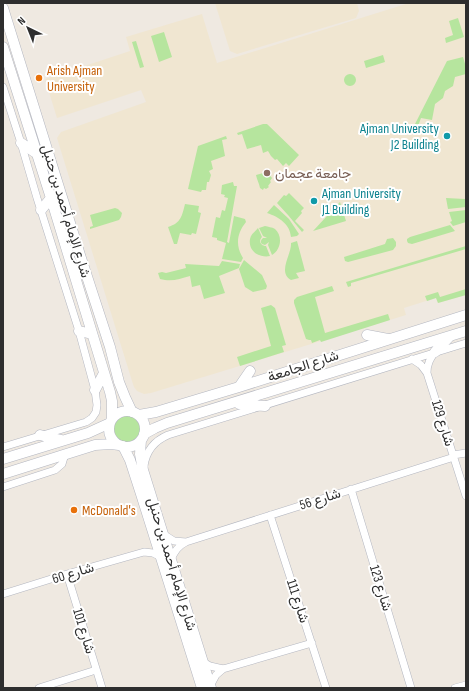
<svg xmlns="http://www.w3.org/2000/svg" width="469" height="691" font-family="'Sofia Sans Condensed',Vazirmatn,sans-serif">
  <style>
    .education { fill: #f0e6d1 }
    .green { fill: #b6e59e }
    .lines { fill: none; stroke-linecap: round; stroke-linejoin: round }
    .street-casing { stroke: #b4b7c1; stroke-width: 8 }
    .secondary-casing { stroke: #b4b7c1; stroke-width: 11 }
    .street { stroke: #fff; stroke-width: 7 }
    .secondary { stroke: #fff; stroke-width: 10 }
    .food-dot { fill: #e8710a; stroke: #fff; stroke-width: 1.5 }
    .culture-dot { fill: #0f9aa8; stroke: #fff; stroke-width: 1.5 }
    .education-dot { fill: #8d6e63; stroke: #fff; stroke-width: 1.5 }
    .labels { text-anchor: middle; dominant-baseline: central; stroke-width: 4; stroke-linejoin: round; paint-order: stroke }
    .food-label { font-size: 14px; fill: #c56008; stroke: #fff; text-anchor: start }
    .culture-label { font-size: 14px; fill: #0d838f; stroke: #fff; text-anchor: end }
    .education-label { font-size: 14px; fill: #785e54; stroke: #fff; text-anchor: start }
    .street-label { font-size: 14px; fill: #2e2e2e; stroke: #fff }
  </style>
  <rect width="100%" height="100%" fill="#efe9e1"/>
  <path class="education" d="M 215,3 L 357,3 L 359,11 L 356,18 L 237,54 L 230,51 Z
    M 409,3 L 466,3 L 466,295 L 438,303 L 436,298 L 426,301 L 404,308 L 406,315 L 151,393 L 144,394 L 137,391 L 134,387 L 132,381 L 57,138 L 61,132 L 146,102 L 141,90 L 57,118 L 45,79 L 130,51 L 126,37 L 202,14 L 217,63 Z"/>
  <path class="green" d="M 458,18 L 464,37 L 446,43 L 445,38 L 453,35 L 449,21 Z
    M 164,32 L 172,57 L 159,62 L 151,36 Z
    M 136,41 L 144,67 L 140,68 L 132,42 Z
    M 383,55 L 385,62 L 366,68 L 364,61 Z
    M 463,57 L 466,67 L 466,74 L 455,77 L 453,86 L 445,91 L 443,98 L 435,104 L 432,120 L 421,118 L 418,126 L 415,124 L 447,61 Z
    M344 80a6 6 0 1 1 12 0a6 6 0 1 1-12 0Z
    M 263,124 L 267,124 L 299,155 L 289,166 L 286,163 L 283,166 L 277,159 L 275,160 L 271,156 L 268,151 L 263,153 L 261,145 L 247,149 L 242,134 L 238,135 L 237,133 Z
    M 226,136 L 227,139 L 222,140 L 225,156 L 211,161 L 213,169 L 209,171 L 211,175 L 209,182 L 207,182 L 206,190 L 202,190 L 201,192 L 188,189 L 198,146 Z
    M 267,172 L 272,178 L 270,181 L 271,182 L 268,186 L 269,187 L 266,189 L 264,188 L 263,190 L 260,188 C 259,183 257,180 256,175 Z
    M 233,182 L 234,186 L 237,186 L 227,242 L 229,243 L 234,216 L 245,219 L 246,222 C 237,233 235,245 243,258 L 241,262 L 222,259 L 226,243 L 217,240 L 217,238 L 212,237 L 216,217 L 220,218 L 222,210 L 225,211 L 228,198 L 224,197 L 225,195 L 221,194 L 222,185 Z
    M 289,193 L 304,208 L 301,211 L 302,213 L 295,221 L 304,230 L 302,232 L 288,215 L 277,203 L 284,195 L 286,196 Z
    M 446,198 L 465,199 L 466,207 L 448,209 Z
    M 340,202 L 346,221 L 313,231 Z
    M 185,204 L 199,206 L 198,212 L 201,213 L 196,234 L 192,233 L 191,235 L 180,233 L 177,244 L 174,244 L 168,227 C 181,223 182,216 185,204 Z
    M 274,205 L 289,219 L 299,234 L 297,236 L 291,237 C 290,224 279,217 267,213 Z
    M 115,208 L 118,209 L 122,213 L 121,217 L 119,220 L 90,229 L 90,227 L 93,226 L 90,215 Z
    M 466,210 L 466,222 L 453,226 L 450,222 L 452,221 L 449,212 Z
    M 450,225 L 455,231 L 412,244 L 408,243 L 407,241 L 407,239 L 410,237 Z
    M 265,226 C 268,227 272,227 275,229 C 283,236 281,250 272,255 L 268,245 L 269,242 L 265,245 L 262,244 C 260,242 261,240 263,238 L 267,238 L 263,236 L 259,228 Z
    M 258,228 L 262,237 C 258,241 261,246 266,246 L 270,256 C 260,258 248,252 250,239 C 251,234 255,232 258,228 Z
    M 393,238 L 396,242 L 396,246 L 393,250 L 348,262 L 345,261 L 344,257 L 385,244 L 387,239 Z
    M 297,241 L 305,271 L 296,273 L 299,278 L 291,280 C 277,272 292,254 291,243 Z
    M 466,246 L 466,249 L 351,283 L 351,286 L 348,287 L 346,282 Z
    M 244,260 L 262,275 L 267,286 L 266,289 L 253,292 L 245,287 L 239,269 Z
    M 222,261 L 240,264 L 239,268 L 219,276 L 225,293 L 204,299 L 200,285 L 192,287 L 190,276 C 179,279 172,282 160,279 L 158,273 L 162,272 L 166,273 L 186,268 L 185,264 L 219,266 Z
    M 332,286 L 334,291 L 315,297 L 325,333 L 388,314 L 390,320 L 321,342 L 320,340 L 312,343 L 311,340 L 309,340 L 306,339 L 294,303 L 294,300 L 297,297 Z
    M 466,289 L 466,295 L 438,303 L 436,298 L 427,301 L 425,296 L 438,292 L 440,297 Z
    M 271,305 L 275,308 L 286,345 L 282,346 L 284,352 L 240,366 L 237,357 L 271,346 L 261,308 Z
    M112 428a15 15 0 1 1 30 0a15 15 0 1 1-30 0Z"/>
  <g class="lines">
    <defs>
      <path id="street" d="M 3,87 L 21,143 L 37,198 L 79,331 L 95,390 L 97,405 L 96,412 L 92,418 L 86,422 L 3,447
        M 412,359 L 421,365 L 427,373 L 466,496
        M 427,373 C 427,364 430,359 435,352
        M 453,455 L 466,453
        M 144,466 C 146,451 154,441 168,435 C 268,405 367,373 466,343
        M 3,487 L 55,470 L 62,464 L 65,454
        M 351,489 L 411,688
        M 270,515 L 326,688
        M 163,534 L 174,541 L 186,542
        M 171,559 C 175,551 178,546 186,542 L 454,457
        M 67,574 L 102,688
        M 3,594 L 67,574 L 144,552 L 153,553 L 161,557
        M 203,662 L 210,666 L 223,669 L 312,643
        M 210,686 L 216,675 L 223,669
        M 39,688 L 96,670
        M 455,688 L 466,685"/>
      <path id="secondary" d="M 3,8 L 80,255 L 110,347 L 119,382 L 125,397 L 132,412
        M 3,47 L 51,198 L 110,392 L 112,401 L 112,418
        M 21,143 L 36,153
        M 41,210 L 51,198
        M 79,331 L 92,334
        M 367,335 L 388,339
        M 435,352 L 450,336
        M 239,387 L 250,371
        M 95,390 L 104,373
        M 239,404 L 265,406
        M109 429a18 18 0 1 1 36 0a18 18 0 1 1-36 0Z
        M 139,415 L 156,412 L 239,387 L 466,315
        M 144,434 L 155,428 L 167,423 L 466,331
        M 40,435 L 51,438 L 61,440
        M 141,440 L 140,454 L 143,470 L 211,688
        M 123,446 L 130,460 L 141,494 L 202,688
        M 3,459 L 88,433 L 110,423
        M 3,474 L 95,445 L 111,444 L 119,445"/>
    </defs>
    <use href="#street" class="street-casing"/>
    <use href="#secondary" class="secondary-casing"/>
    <use href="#street" class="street"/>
    <use href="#secondary" class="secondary"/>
  </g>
  <g class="food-dot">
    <circle cx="39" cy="78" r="4"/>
    <circle cx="74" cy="510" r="4"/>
  </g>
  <g class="culture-dot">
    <circle cx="447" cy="136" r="4"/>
    <circle cx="314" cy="201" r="4"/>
  </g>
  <circle class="education-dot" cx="267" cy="173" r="4"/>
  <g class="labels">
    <g class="food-label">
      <text x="47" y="70">Arish Ajman<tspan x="47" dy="16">University</tspan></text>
      <text x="82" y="510">McDonald's</text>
    </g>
    <g class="culture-label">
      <text x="439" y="128">Ajman University<tspan x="439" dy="16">J2 Building</tspan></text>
      <text x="322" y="193" text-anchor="start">Ajman University<tspan x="322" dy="16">J1 Building</tspan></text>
    </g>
    <g class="education-label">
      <text x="275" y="173">جامعة عجمان</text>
    </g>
    <g class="street-label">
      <text transform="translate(66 211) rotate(73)">شارع الإمام أحمد بن حنبل</text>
      <text transform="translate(303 366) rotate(-18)">شارع الجامعة</text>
      <text transform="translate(443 423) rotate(73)">شارع 129</text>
      <text transform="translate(320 499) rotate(-18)">شارع 56</text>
      <text transform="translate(172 564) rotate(73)">شارع الإمام أحمد بن حنبل</text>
      <text transform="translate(73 573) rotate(-17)">شارع 60</text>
      <text transform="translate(381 588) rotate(73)">شارع 123</text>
      <text transform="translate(298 601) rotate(72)">شارع 111</text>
      <text transform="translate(84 631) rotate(73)">شارع 101</text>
    </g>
  </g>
  <rect width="469" height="691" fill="none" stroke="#2e2e2e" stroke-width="8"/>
  <g transform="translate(28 28) rotate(317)" stroke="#ffffff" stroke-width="3" paint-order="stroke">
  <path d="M0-3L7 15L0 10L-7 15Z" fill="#2e2e2e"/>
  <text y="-6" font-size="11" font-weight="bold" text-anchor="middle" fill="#2e2e2e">N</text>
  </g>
</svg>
